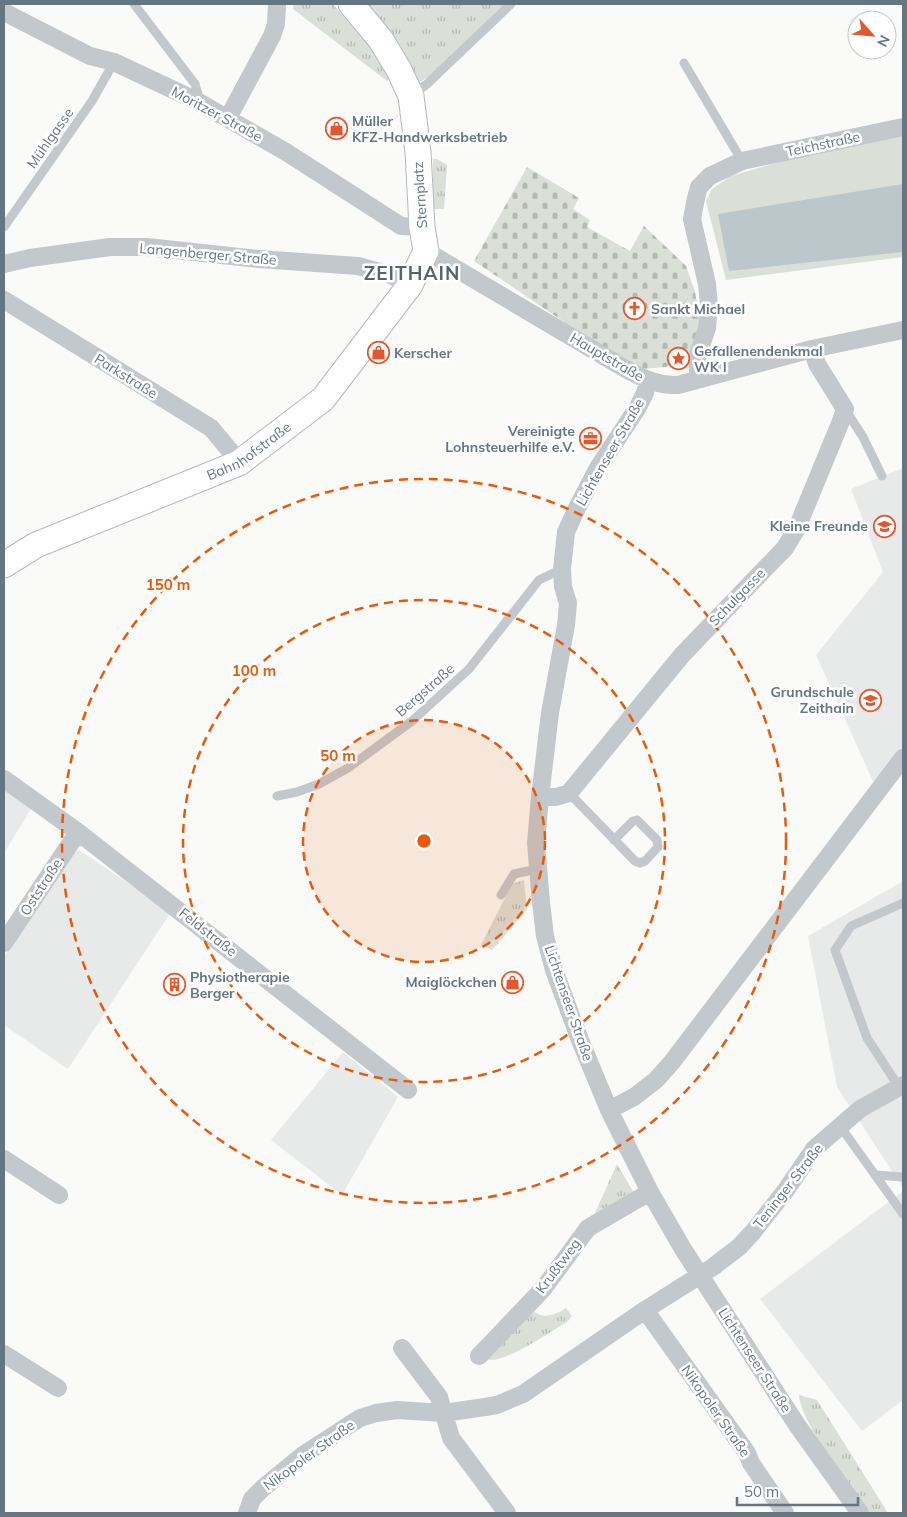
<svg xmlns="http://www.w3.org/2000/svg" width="907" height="1517" font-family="Mulish,sans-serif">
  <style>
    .built { fill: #e8e9e9 }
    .grass { fill: url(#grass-tufts) }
    .cemetery { fill: url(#cemetery-stones) }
    .green { fill: #dadfd7 }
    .water { fill: #bbc7cb }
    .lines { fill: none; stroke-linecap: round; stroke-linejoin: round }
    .secondary-casing { stroke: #b3babf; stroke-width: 27 }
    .lane { stroke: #c3c8cc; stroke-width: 9 }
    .street { stroke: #c3c8cc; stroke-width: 18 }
    .secondary { stroke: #fff; stroke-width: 25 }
    .ring { fill: none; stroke: #e8590c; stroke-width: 2.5; stroke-dasharray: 9 6 }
    .labels { text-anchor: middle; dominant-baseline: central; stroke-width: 5; stroke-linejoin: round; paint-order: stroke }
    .street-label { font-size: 14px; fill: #657683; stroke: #fff }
    .poi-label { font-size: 14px; font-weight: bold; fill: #657683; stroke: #fff; text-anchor: start }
    .district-label { font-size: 19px; font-weight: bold; letter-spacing: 1px; fill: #57646e; stroke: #fff }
    .centre { fill: #e8590c; stroke: #fff; stroke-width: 2.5 }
    .ring-label { font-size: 15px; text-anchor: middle; font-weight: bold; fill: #e8590c; stroke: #fff; stroke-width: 5; stroke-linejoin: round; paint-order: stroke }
  </style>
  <defs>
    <pattern id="grass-tufts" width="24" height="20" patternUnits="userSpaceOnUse" patternTransform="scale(1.25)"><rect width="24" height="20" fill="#dadfd7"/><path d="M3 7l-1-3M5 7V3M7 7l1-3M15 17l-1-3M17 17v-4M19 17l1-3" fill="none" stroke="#b4b9b4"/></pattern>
    <pattern id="cemetery-stones" width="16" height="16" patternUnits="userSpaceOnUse" patternTransform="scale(1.25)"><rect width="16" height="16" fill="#dadfd7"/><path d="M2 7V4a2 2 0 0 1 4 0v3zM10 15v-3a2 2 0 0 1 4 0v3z" fill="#b4b9b4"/></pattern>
  </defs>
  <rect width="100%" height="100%" fill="#fafaf8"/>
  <path class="built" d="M 903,468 L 903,746 L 876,788 L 816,655 L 883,572 L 851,489 Z
    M 4,784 L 34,804 L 4,853 Z
    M 79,850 L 171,912 L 68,1069 L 4,1025 L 4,956 L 73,854 Z
    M 903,881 L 903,1188 L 837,1087 L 808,936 Z
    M 343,1052 L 398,1097 L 342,1195 L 271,1140 Z
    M 903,1191 L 903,1400 L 862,1431 L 760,1299 Z"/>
  <path class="grass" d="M 294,4 L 333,4 L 377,56 L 390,77 L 387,81 L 293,9 Z
    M 361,4 L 506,4 L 429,77 L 415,84 Z
    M 433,159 L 437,159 L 447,165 L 444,209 L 433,209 Z
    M 524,880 L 527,910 L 492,950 L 481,945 L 512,884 Z
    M 617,1164 L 634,1193 L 595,1213 Z
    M 566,1308 L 572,1316 L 568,1321 C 550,1332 509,1361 489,1360 L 487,1357 L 532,1310 C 542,1320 556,1315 566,1308 Z
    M 799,1395 L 817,1400 L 888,1513 L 870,1513 C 853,1489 800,1422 799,1395 Z"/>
  <path class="cemetery" d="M 527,167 L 579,198 L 573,209 L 590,220 L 587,227 L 630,251 L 644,226 L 686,266 L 695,292 L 699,313 L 698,335 L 694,349 L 681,359 L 666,367 L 641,369 L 607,351 L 474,261 Z"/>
  <path class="green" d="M 903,133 L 903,257 L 726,280 L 706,201 L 712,189 L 731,176 L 804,155 Z"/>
  <path class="water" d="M 903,184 L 903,252 L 729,271 L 718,214 Z"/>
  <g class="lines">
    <defs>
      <g id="secondary">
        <path id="s1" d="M 4,565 L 36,545 L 239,463 L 323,399 L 410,285 L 426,251 L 422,227 L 418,152 L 411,96 L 399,70 L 381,40 L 351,4"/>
      </g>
    </defs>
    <use href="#secondary" class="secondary-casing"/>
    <path class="lane" d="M 134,4 L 195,84 L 198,94 L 197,101
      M 684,63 L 742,161
      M 412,95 L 427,84 L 511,4
      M 4,227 L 92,101 L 114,62
      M 845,409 L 863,437 L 882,476
      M 569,793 L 635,861 L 640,863 L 645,861 L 658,847 L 657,840 L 637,820 L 633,821 L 614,840
      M 277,796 L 297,792 L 319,784 L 348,768 L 412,721 L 469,669 L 539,580 L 562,569
      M 501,895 L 514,874 L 538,869
      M 899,1087 L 867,1038 L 835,950 L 851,926 L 903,903
      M 840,1126 L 903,1214
      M 875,1175 L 903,1177"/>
    <path class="street" d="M 4,12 L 90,56 L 114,62 L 197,101 L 286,152 L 401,226 L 422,227
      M 228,118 L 272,36 L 276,24 L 277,4
      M 426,251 L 624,368 C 643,378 657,386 678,385 L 812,349 L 903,330
      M 4,264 L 30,258 L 110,247 L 147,247 L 259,259 L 358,266 L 391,275 L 410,285
      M 4,300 L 211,428 L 232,453 L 239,463
      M 701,379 L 698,371 L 697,358 L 707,328 L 709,305 L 707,284 L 692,219 L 696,198 L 699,187 L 710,176 L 742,161 L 903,127
      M 648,381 L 645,393 L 638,407 L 598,468 L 577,508 L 566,532 L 562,569 L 563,587 L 568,603 L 566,625 L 550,713 L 540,797 L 536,843 L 541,902 L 545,936 L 554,970 L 580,1040 L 609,1110 L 650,1192 L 683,1249 L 797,1425 L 860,1513
      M 4,779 L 78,832 L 408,1090
      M 540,797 L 556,797 L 569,793 L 682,655 L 785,548 L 797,528 L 841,421 L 845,409 L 817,364 L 812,349
      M 4,943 L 78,832
      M 609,1110 L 634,1097 L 656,1080 L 672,1062 L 903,758
      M 4,1159 L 59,1195
      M 645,1310 L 747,1453 L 751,1463 L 785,1513
      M 402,1348 L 439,1397 L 451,1438 L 507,1513
      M 4,1354 L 58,1388
      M 479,1356 L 543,1289 L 588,1228 L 650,1192
      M 247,1513 L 252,1499 L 263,1488 L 303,1455 L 360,1418 L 376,1413 L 397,1410 L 444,1413 L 485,1407 L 497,1405 L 523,1394 L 645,1310 L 713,1267 L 739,1247 L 753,1232 L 786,1190 L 814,1149 L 860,1109 L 903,1085"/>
    <use href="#secondary" class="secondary"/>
  </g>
  <circle cx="424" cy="841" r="121" fill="#e8590c" fill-opacity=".12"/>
  <g class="ring">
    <circle cx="424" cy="841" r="121"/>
    <circle cx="424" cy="841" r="241"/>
    <circle cx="424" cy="841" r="362"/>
  </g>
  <defs>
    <symbol id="shop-ring" viewBox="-11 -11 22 22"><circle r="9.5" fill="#fff" stroke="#e4572e" stroke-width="1.5"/><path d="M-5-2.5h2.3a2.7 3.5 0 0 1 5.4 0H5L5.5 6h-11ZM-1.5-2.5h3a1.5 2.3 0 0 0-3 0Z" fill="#e4572e"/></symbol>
    <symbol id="church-ring" viewBox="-11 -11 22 22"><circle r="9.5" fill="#fff" stroke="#e4572e" stroke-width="1.5"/><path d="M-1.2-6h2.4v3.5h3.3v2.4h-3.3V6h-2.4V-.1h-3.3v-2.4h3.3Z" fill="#e4572e"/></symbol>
    <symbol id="sight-ring" viewBox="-11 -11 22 22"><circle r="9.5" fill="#fff" stroke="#e4572e" stroke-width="1.5"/><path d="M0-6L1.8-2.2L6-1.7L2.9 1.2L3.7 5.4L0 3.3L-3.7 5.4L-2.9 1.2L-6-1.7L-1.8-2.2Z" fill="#e4572e"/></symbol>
    <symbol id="office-ring" viewBox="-11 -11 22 22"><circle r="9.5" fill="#fff" stroke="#e4572e" stroke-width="1.5"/><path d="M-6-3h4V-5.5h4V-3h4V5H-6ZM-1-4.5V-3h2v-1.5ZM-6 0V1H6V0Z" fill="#e4572e"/></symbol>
    <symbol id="school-ring" viewBox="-11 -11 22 22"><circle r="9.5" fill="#fff" stroke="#e4572e" stroke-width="1.5"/><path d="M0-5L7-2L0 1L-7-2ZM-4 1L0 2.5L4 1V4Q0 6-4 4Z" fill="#e4572e"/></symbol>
    <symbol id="building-ring" viewBox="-11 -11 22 22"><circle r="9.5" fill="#fff" stroke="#e4572e" stroke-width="1.5"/><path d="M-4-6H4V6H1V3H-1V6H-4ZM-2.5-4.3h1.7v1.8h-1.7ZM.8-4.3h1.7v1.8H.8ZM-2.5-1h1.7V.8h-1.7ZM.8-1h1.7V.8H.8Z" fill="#e4572e"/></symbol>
  </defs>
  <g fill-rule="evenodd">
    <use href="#shop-ring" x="324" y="116" width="25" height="25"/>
    <use href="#church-ring" x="622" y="296" width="25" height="25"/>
    <use href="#shop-ring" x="366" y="340" width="25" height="25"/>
    <use href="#sight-ring" x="666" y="346" width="25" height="25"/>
    <use href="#office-ring" x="578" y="426" width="25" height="25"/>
    <use href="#school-ring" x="872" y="514" width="25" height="25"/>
    <use href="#school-ring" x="858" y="688" width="25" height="25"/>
    <use href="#shop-ring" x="500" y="970" width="25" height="25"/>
    <use href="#building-ring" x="162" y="972" width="25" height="25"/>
  </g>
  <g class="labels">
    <g class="street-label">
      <text transform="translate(217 114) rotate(28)">Moritzer Straße</text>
      <text transform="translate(50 138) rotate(-55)">Mühlgasse</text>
      <text transform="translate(823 144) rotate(-12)">Teichstraße</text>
      <text transform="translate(420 195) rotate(-94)">Sternplatz</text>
      <text transform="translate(208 254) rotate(5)">Langenberger Straße</text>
      <text transform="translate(607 357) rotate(30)">Hauptstraße</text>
      <text transform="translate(126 376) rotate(32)">Parkstraße</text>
      <text stroke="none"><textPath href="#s1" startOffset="271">Bahnhofstraße</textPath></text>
      <text transform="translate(610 452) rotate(-60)">Lichtenseer Straße</text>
      <text transform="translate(737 597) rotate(-46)">Schulgasse</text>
      <text transform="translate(425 690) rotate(-41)">Bergstraße</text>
      <text transform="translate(41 887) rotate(-57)">Oststraße</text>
      <text transform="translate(208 932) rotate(38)">Feldstraße</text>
      <text transform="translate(569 1003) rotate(71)">Lichtenseer Straße</text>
      <text transform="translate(788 1186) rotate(-52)">Teninger Straße</text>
      <text transform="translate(558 1266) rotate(-53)">Krußtweg</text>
      <text transform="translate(755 1360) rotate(57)">Lichtenseer Straße</text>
      <text transform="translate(716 1411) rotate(55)">Nikopoler Straße</text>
      <text transform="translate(309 1455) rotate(-36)">Nikopoler Straße</text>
    </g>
    <g class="poi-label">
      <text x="352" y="121">Müller<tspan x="352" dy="16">KFZ-Handwerksbetrieb</tspan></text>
      <text x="651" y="309">Sankt Michael</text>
      <text x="694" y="351">Gefallenendenkmal<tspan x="694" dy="16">WK I</tspan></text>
      <text x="394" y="353">Kerscher</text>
      <text x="575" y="431" text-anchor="end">Vereinigte<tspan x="575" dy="16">Lohnsteuerhilfe e.V.</tspan></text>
      <text x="868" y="526" text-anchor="end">Kleine Freunde</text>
      <text x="854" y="692" text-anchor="end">Grundschule<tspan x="854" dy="16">Zeithain</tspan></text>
      <text x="190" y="977">Physiotherapie<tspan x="190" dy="16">Berger</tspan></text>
      <text x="497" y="982" text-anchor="end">Maiglöckchen</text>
    </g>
    <g class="district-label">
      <text x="412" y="273">ZEITHAIN</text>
    </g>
  </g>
  <circle cx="424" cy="841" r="8" class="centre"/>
  <g class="ring-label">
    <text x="168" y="590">150 m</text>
    <text x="254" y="676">100 m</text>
    <text x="338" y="761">50 m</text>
  </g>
  <rect width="907" height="1517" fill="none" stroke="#657683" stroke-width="10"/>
  <g transform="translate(872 35) rotate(117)"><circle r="24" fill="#ffffff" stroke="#c1c8cd"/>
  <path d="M0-4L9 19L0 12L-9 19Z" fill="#e4572e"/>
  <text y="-8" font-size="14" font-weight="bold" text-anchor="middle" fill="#657683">N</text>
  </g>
  <path d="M737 1497v8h121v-8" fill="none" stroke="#657683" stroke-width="2.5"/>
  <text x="744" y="1497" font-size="15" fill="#657683" stroke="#ffffff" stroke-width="4" paint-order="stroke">50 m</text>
</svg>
